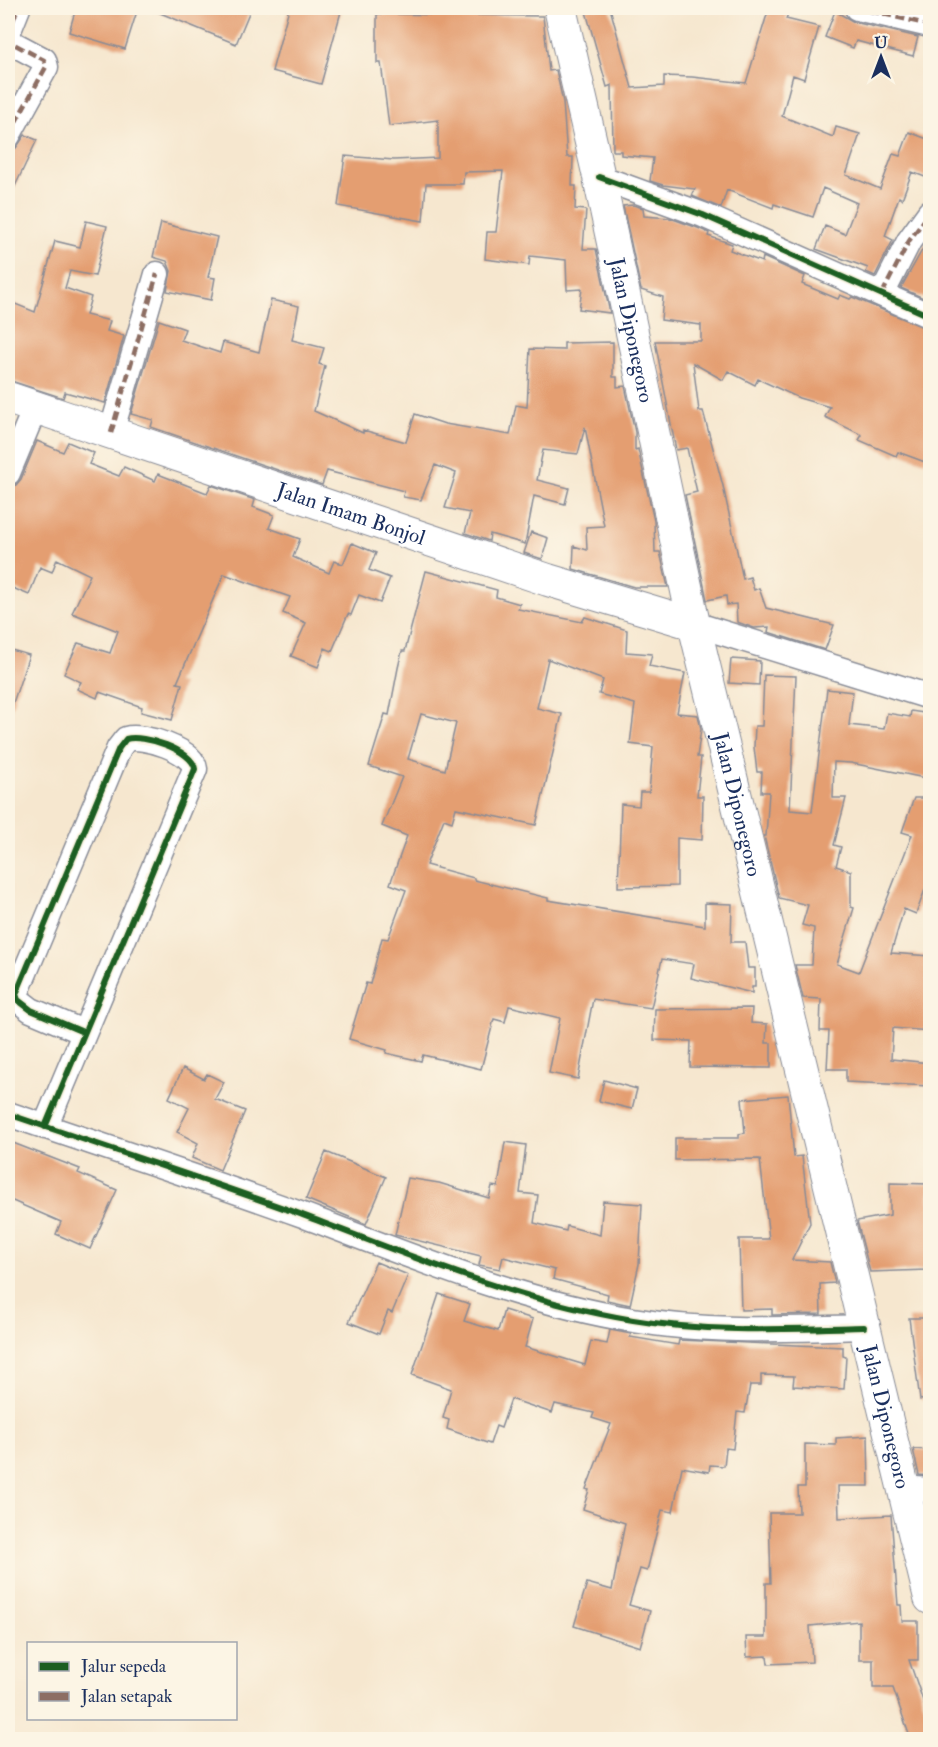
<svg xmlns="http://www.w3.org/2000/svg" width="938" height="1747" font-family="'IM FELL Double Pica',serif">
  <style>
    .building { fill: #e49e71; fill-rule: evenodd }
    .lines { fill: none; stroke-linecap: round; stroke-linejoin: round }
    .minor-casing { stroke: #888b96; stroke-width: 27 }
    .major-casing { stroke: #888b96; stroke-width: 34 }
    .minor { stroke: #fff; stroke-width: 24 }
    .major { stroke: #fff; stroke-width: 32 }
    .quiet { stroke: #8d6e63; stroke-width: 4.5; stroke-dasharray: 9 4.5; stroke-linecap: butt }
    .cycleway-casing { stroke: #fcf5e5; stroke-width: 10 }
    .cycleway { stroke: #1b5e20; stroke-width: 6 }
    .labels { text-anchor: middle; dominant-baseline: central; stroke-width: 4.5; stroke-linejoin: round; paint-order: stroke }
    .street-label { font-size: 21px; fill: #1b2f5e; stroke: #fcf5e5 }
  </style>
  <rect width="100%" height="100%" fill="#fcf5e5"/>
  <filter id="ink" filterUnits="userSpaceOnUse"><feTurbulence type="fractalNoise" baseFrequency=".0167" numOctaves="2"/><feDisplacementMap in="SourceGraphic" scale="12" xChannelSelector="R" yChannelSelector="G"/><feConvolveMatrix kernelMatrix="1 2 1 2 8 2 1 2 1" color-interpolation-filters="sRGB"/></filter>
  <filter id="wash" filterUnits="userSpaceOnUse"><feTurbulence type="fractalNoise" baseFrequency=".008" numOctaves="4" result="noise"/><feDisplacementMap in="SourceGraphic" scale="24" xChannelSelector="R" yChannelSelector="G"/><feGaussianBlur stdDeviation="1.35" result="paint"/><feColorMatrix in="noise" values="0 0 0 0 0 0 0 0 0 0 0 0 0 0 0 0 0 1.4 0 .05"/><feComposite in="paint" operator="in"/></filter>
  <g filter="url(#wash)">
    <rect width="100%" height="100%" fill="#f6e7cf"/>
    <g id="blocks">
      <path class="building" d="M 76,8 L 138,8 L 125,49 L 69,32 Z
        M 148,8 L 251,8 L 236,44 Z
        M 289,8 L 342,8 L 321,84 L 272,71 Z
        M 585,8 L 610,8 L 632,88 L 664,86 L 664,76 L 692,77 L 746,83 L 769,8 L 790,8 L 786,19 L 819,27 L 804,79 L 793,75 L 782,116 L 833,137 L 836,127 L 860,134 L 846,175 L 880,189 L 893,154 L 900,156 L 909,132 L 930,140 L 930,179 L 912,172 L 902,199 L 899,197 L 885,236 L 893,240 L 875,276 L 866,272 L 868,268 L 816,249 L 825,226 L 845,234 L 857,203 L 823,188 L 813,217 L 774,204 L 773,208 L 727,190 L 721,208 L 692,196 L 695,189 L 663,185 L 650,181 L 653,158 L 621,155 L 621,151 L 613,151 L 612,85 L 607,87 Z
        M 835,11 L 854,22 L 918,37 L 913,56 L 856,41 L 853,48 L 825,37 Z
        M 377,14 L 543,16 L 549,71 L 556,70 L 563,102 L 567,157 L 573,157 L 572,186 L 576,186 L 575,209 L 586,210 L 583,249 L 596,249 L 610,313 L 579,309 L 582,289 L 567,290 L 566,260 L 530,256 L 529,265 L 485,259 L 487,232 L 496,232 L 503,171 L 464,172 L 463,184 L 426,184 L 423,221 L 338,206 L 345,156 L 394,160 L 438,158 L 438,120 L 389,126 L 381,63 L 377,63 Z
        M 25,135 L 37,140 L 8,201 L 8,150 L 16,148 Z
        M 633,205 L 643,208 L 644,216 L 670,218 L 698,228 L 709,233 L 708,236 L 732,244 L 730,250 L 762,262 L 763,257 L 805,276 L 802,284 L 838,299 L 840,295 L 850,299 L 852,297 L 930,330 L 930,448 L 925,462 L 898,452 L 896,456 L 859,440 L 862,435 L 825,417 L 830,407 L 799,398 L 758,379 L 755,385 L 728,371 L 723,380 L 693,363 L 699,411 L 703,411 L 723,486 L 743,579 L 750,577 L 754,590 L 759,588 L 766,608 L 834,625 L 825,650 L 768,632 L 769,627 L 754,628 L 737,622 L 736,604 L 727,605 L 726,596 L 707,600 L 685,495 L 697,492 L 687,448 L 676,450 L 655,341 L 701,341 L 701,325 L 661,320 L 663,297 L 641,290 L 623,206 Z
        M 86,221 L 107,226 L 95,276 L 70,271 L 65,288 L 91,297 L 86,315 L 110,321 L 107,331 L 124,336 L 105,403 L 65,392 L 63,398 L 8,380 L 8,301 L 35,312 L 55,241 L 80,247 Z
        M 161,223 L 217,237 L 208,277 L 215,278 L 211,300 L 167,291 L 171,271 L 167,261 L 153,257 Z
        M 930,236 L 930,301 L 901,288 Z
        M 271,300 L 299,306 L 292,340 L 324,348 L 319,364 L 325,366 L 314,411 L 363,433 L 363,430 L 406,442 L 415,414 L 445,424 L 510,435 L 516,405 L 527,407 L 530,349 L 564,350 L 564,343 L 613,342 L 613,377 L 617,377 L 617,387 L 625,386 L 635,432 L 635,450 L 638,449 L 654,521 L 655,552 L 660,552 L 668,587 L 634,587 L 573,569 L 574,546 L 587,550 L 586,527 L 604,526 L 585,427 L 578,454 L 543,450 L 537,480 L 569,488 L 565,504 L 534,496 L 525,544 L 490,534 L 489,541 L 465,533 L 470,513 L 445,508 L 456,473 L 435,465 L 421,500 L 403,497 L 404,491 L 327,471 L 322,485 L 151,427 L 153,420 L 131,414 L 159,320 L 185,329 L 181,340 L 220,353 L 223,342 L 259,352 Z
        M 37,441 L 63,452 L 68,442 L 94,453 L 89,464 L 119,476 L 124,467 L 155,481 L 158,474 L 207,493 L 211,485 L 255,500 L 253,507 L 274,515 L 269,528 L 300,539 L 293,557 L 329,573 L 334,561 L 343,564 L 352,543 L 376,553 L 369,570 L 390,578 L 380,603 L 359,595 L 351,615 L 348,614 L 332,651 L 325,648 L 318,667 L 291,656 L 306,623 L 283,613 L 290,597 L 224,574 L 177,683 L 182,684 L 172,720 L 141,712 L 142,707 L 99,692 L 97,698 L 77,689 L 81,682 L 64,674 L 78,643 L 110,653 L 118,631 L 72,613 L 90,575 L 57,559 L 52,572 L 40,567 L 29,595 L 8,586 L 8,487 L 16,485 L 21,479 Z
        M 531,532 L 548,538 L 542,559 L 524,553 Z
        M 426,571 L 497,590 L 496,597 L 520,604 L 518,609 L 582,622 L 585,617 L 627,630 L 626,652 L 652,654 L 649,666 L 685,673 L 677,713 L 698,715 L 701,729 L 697,757 L 701,757 L 697,796 L 703,796 L 702,840 L 677,838 L 677,886 L 618,887 L 621,804 L 639,806 L 640,792 L 649,792 L 653,747 L 630,744 L 635,704 L 599,694 L 603,680 L 548,659 L 537,708 L 562,714 L 536,825 L 456,808 L 452,822 L 444,819 L 426,865 L 474,878 L 474,880 L 548,898 L 548,900 L 705,926 L 705,903 L 732,904 L 731,942 L 745,942 L 748,968 L 755,968 L 755,987 L 752,987 L 752,993 L 691,978 L 694,964 L 662,959 L 651,1008 L 593,999 L 578,1079 L 549,1073 L 560,1018 L 509,1006 L 505,1022 L 494,1019 L 481,1069 L 423,1055 L 421,1061 L 386,1053 L 387,1050 L 349,1039 L 366,983 L 370,984 L 382,938 L 388,939 L 406,890 L 390,884 L 407,836 L 382,826 L 402,777 L 369,766 L 385,714 L 389,715 L 398,668 L 402,651 L 405,651 ZM 421,714 L 456,723 L 445,770 L 408,759 Z
        M 8,649 L 29,655 L 11,709 L 8,709 Z
        M 731,659 L 760,661 L 759,685 L 729,683 Z
        M 764,675 L 796,676 L 790,810 L 812,812 L 827,689 L 853,692 L 849,725 L 884,729 L 887,713 L 910,717 L 911,711 L 930,714 L 927,741 L 930,742 L 930,779 L 851,763 L 834,762 L 833,798 L 846,798 L 834,845 L 841,847 L 836,866 L 851,871 L 851,907 L 854,908 L 837,964 L 859,972 L 912,835 L 902,832 L 914,798 L 930,798 L 930,876 L 916,914 L 904,909 L 891,953 L 930,956 L 930,1031 L 893,1028 L 891,1059 L 930,1063 L 930,1086 L 846,1082 L 846,1069 L 827,1069 L 829,1031 L 820,1031 L 821,999 L 803,998 L 795,965 L 812,965 L 814,928 L 802,925 L 808,905 L 779,898 L 764,836 L 766,836 L 769,792 L 761,792 L 762,772 L 757,772 L 754,747 L 755,726 L 762,726 Z
        M 752,1008 L 751,1023 L 767,1024 L 766,1043 L 771,1043 L 771,1068 L 690,1067 L 691,1041 L 654,1040 L 655,1009 Z
        M 183,1068 L 204,1079 L 207,1074 L 224,1082 L 215,1099 L 245,1111 L 220,1170 L 192,1158 L 198,1143 L 177,1132 L 189,1108 L 169,1098 Z
        M 604,1080 L 637,1089 L 632,1109 L 599,1101 Z
        M 788,1095 L 794,1157 L 802,1156 L 810,1223 L 792,1260 L 830,1262 L 835,1283 L 820,1284 L 821,1314 L 772,1315 L 772,1309 L 741,1310 L 739,1239 L 769,1239 L 760,1159 L 675,1160 L 675,1138 L 739,1138 L 739,1134 L 745,1133 L 742,1099 Z
        M 8,1141 L 80,1169 L 78,1173 L 117,1190 L 90,1249 L 56,1234 L 61,1222 L 8,1199 Z
        M 505,1142 L 526,1145 L 520,1193 L 538,1195 L 534,1223 L 566,1231 L 567,1226 L 600,1235 L 603,1201 L 642,1204 L 639,1264 L 630,1305 L 607,1300 L 608,1294 L 553,1279 L 555,1270 L 503,1257 L 500,1269 L 479,1265 L 481,1256 L 395,1235 L 408,1178 L 439,1183 L 489,1198 L 492,1186 L 498,1187 Z
        M 326,1152 L 386,1177 L 366,1224 L 306,1199 Z
        M 890,1183 L 930,1184 L 930,1267 L 927,1270 L 870,1272 L 857,1221 L 890,1215 Z
        M 376,1262 L 408,1275 L 392,1313 L 388,1311 L 379,1334 L 349,1322 Z
        M 439,1294 L 470,1304 L 464,1321 L 498,1331 L 504,1310 L 533,1319 L 525,1347 L 585,1365 L 591,1341 L 607,1344 L 610,1330 L 631,1334 L 630,1337 L 678,1345 L 679,1340 L 843,1347 L 843,1356 L 846,1357 L 844,1389 L 793,1386 L 794,1376 L 761,1375 L 761,1385 L 750,1385 L 745,1413 L 737,1412 L 733,1449 L 726,1448 L 724,1466 L 710,1465 L 709,1472 L 682,1467 L 673,1512 L 662,1510 L 647,1571 L 640,1569 L 629,1605 L 650,1611 L 640,1647 L 574,1626 L 587,1583 L 612,1590 L 625,1523 L 583,1509 L 589,1490 L 586,1489 L 611,1424 L 592,1418 L 594,1413 L 555,1404 L 552,1413 L 511,1399 L 501,1428 L 496,1426 L 490,1444 L 447,1429 L 449,1420 L 443,1418 L 451,1389 L 412,1375 Z
        M 909,1318 L 930,1318 L 930,1399 L 920,1400 Z
        M 868,1436 L 869,1486 L 838,1486 L 839,1518 L 891,1515 L 898,1605 L 901,1605 L 902,1621 L 918,1621 L 918,1660 L 909,1660 L 930,1721 L 930,1740 L 911,1740 L 893,1688 L 873,1688 L 873,1660 L 859,1660 L 859,1621 L 810,1626 L 812,1662 L 768,1664 L 767,1656 L 747,1657 L 746,1637 L 766,1637 L 766,1583 L 771,1583 L 769,1513 L 799,1513 L 798,1487 L 805,1487 L 805,1444 L 836,1445 L 836,1438 Z
        M 913,1449 L 930,1450 L 930,1476 L 919,1475 Z"/>
    </g>
  </g>
  <g filter="url(#ink)">
    <use href="#blocks" fill-opacity="0" stroke="#888b96" stroke-width="1.5"/>
    <g class="lines">
      <defs>
        <path id="minor" d="M 857,8 L 930,25
          M 8,33 L 18,8
          M 8,34 L 12,43 L 44,60 L 46,67 L 8,136
          M 599,177 L 703,215 L 930,316
          M 882,294 L 909,241 L 930,212
          M 111,433 L 157,274
          M 8,473 L 35,408
          M 694,624 L 930,697
          M 8,1114 C 105,1147 203,1179 300,1214 C 408,1255 518,1301 633,1320 C 709,1333 787,1329 864,1327
          M 45,1127 L 195,769 C 193,750 143,734 126,739 L 119,748 L 16,994 L 18,1000 L 31,1010 L 83,1032
          M 902,1488 L 930,1490"/>
        <g id="major">
          <path id="s1" d="M 560,8 L 599,177 L 694,624 L 930,1598"/>
          <path id="s2" d="M 8,398 L 548,580 L 694,624"/>
        </g>
      </defs>
      <use href="#minor" class="minor-casing"/>
      <use href="#major" class="major-casing"/>
      <use href="#minor" class="minor"/>
      <use href="#major" class="major"/>
      <path class="quiet" d="M 857,8 L 930,25
        M 8,33 L 18,8
        M 8,34 L 12,43 L 44,60 L 46,67 L 8,136
        M 882,294 L 909,241 L 930,212
        M 111,433 L 157,274"/>
      <defs>
        <path id="cycleway" d="M 599,177 L 703,215 L 930,316
          M 8,1114 C 105,1147 203,1179 300,1214 C 408,1255 518,1301 633,1320 C 709,1333 787,1329 864,1327
          M 45,1127 L 195,769 C 193,750 143,734 126,739 L 119,748 L 16,994 L 18,1000 L 31,1010 L 83,1032"/>
      </defs>
      <use href="#cycleway" class="cycleway-casing"/>
      <use href="#cycleway" class="cycleway"/>
    </g>
  </g>
  <g class="labels">
    <g class="street-label">
      <text stroke="none"><textPath href="#s1" startOffset="330">Jalan Diponegoro</textPath></text>
      <text stroke="none"><textPath href="#s2" startOffset="362">Jalan Imam Bonjol</textPath></text>
      <text stroke="none"><textPath href="#s1" startOffset="816">Jalan Diponegoro</textPath></text>
      <text stroke="none"><textPath href="#s1" startOffset="1446">Jalan Diponegoro</textPath></text>
    </g>
  </g>
  <rect width="938" height="1747" fill="none" stroke="#fcf5e5" stroke-width="30"/>
  <rect x="27" y="1642" width="210" height="78" fill="#fcf5e5" stroke="#a2a6af" stroke-width="1.5"/>
  <rect x="39" y="1662" width="30" height="9" fill="#1b5e20" stroke="#a2a6af" stroke-width="1.5"/>
  <text x="81" y="1672" font-size="18" fill="#1b2f5e">Jalur sepeda</text>
  <rect x="39" y="1692" width="30" height="9" fill="#8d6e63" stroke="#a2a6af" stroke-width="1.5"/>
  <text x="81" y="1702" font-size="18" fill="#1b2f5e">Jalan setapak</text>
  <g transform="translate(881 57)" stroke="#fcf5e5" stroke-width="4.5" paint-order="stroke">
  <path d="M0-4.5L10 22L0 15L-10 22Z" fill="#1b2f5e"/>
  <text y="-9" font-size="16" font-weight="bold" text-anchor="middle" fill="#1b2f5e">U</text>
  </g>
</svg>
